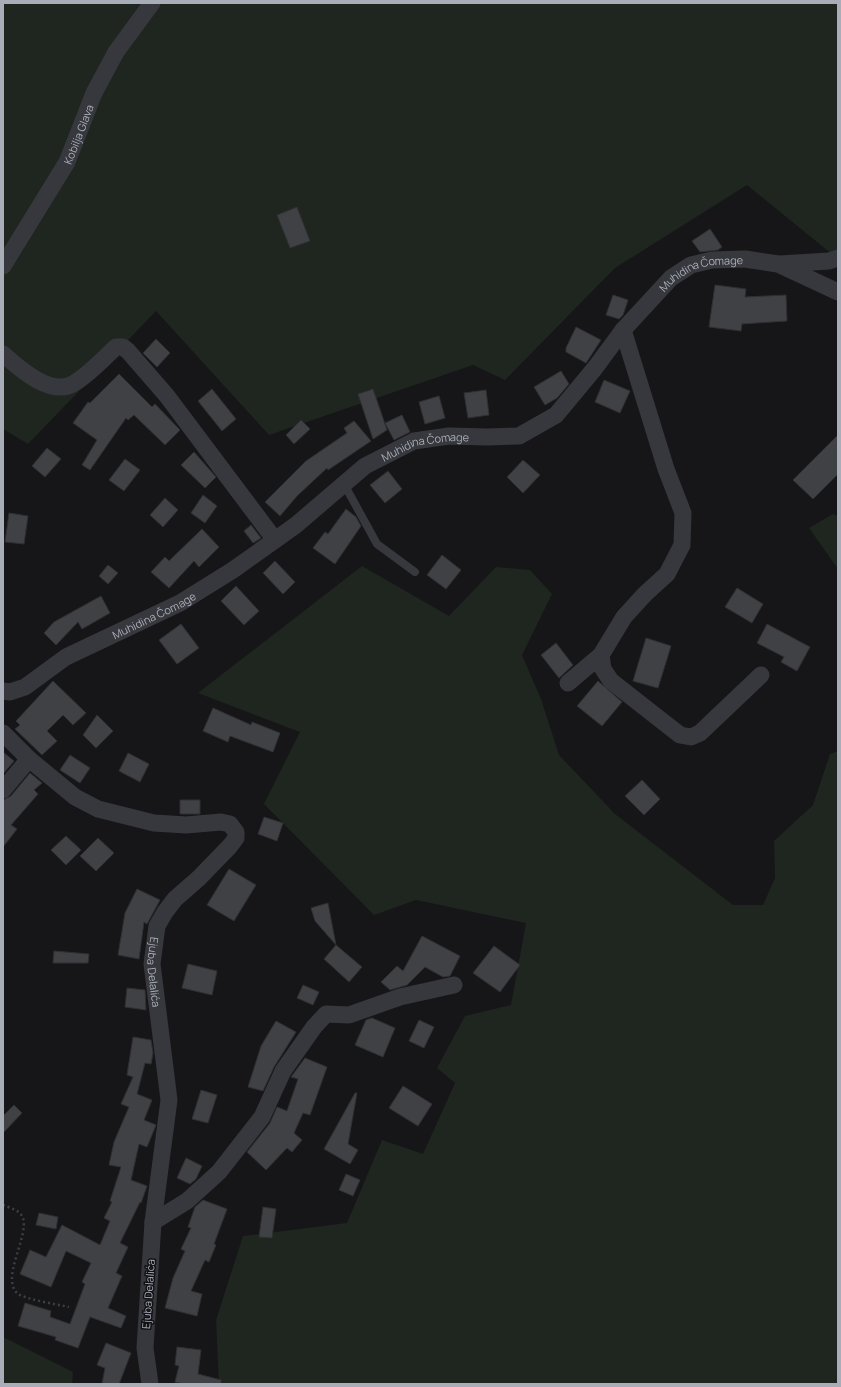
<svg xmlns="http://www.w3.org/2000/svg" width="841" height="1387" font-family="Manrope,sans-serif">
  <style>
    .green { fill: #1e261f }
    .building { fill: #404145; stroke: #303034 }
    .lines { fill: none; stroke-linecap: round; stroke-linejoin: round }
    .path { stroke: #3d3f44; stroke-width: 2.5; stroke-dasharray: 2 3; stroke-linecap: butt }
    .lane { stroke: #37383d; stroke-width: 8 }
    .street { stroke: #37383d; stroke-width: 17 }
    .labels { text-anchor: middle; dominant-baseline: central; stroke-width: 3; stroke-linejoin: round; paint-order: stroke }
    .street-label { font-size: 11px; fill: #a8adb8; stroke: #111113 }
  </style>
  <rect width="100%" height="100%" fill="#161618"/>
  <path class="green" d="M 3,3 L 838,3 L 838,259 L 747,185 L 615,268 L 505,380 L 473,365 L 269,435 L 156,311 L 28,444 L 3,429 Z
    M 833,514 L 838,516 L 838,569 L 809,528 Z
    M 362,566 L 449,616 L 496,567 L 530,570 L 552,594 L 522,655 L 541,699 L 559,755 L 615,814 L 733,905 L 763,905 L 775,878 L 774,841 L 813,805 L 830,754 L 838,751 L 838,1384 L 219,1384 L 216,1320 L 243,1236 L 347,1223 L 382,1140 L 423,1154 L 455,1083 L 437,1068 L 465,1016 L 511,1005 L 526,923 L 416,900 L 374,915 L 264,804 L 300,732 L 198,693 Z
    M 3,1337 L 73,1372 L 72,1384 L 3,1384 Z"/>
  <path class="building" d="M 297,207 L 310,241 L 290,248 L 277,215 Z
    M 710,229 L 722,247 L 718,250 L 700,252 L 692,241 Z
    M 715,285 L 746,289 L 745,297 L 786,295 L 787,321 L 742,324 L 741,331 L 709,327 Z
    M 613,295 L 628,300 L 623,315 L 619,319 L 606,315 Z
    M 576,327 L 601,340 L 586,363 L 566,352 L 566,348 Z
    M 156,339 L 170,353 L 157,367 L 143,353 Z
    M 561,371 L 569,384 L 557,398 L 545,405 L 534,387 Z
    M 119,374 L 152,407 L 155,404 L 180,430 L 165,445 L 134,415 L 128,420 L 126,418 L 90,470 L 82,465 L 97,440 L 73,423 L 88,402 L 90,403 Z
    M 604,380 L 630,391 L 620,413 L 595,402 Z
    M 212,389 L 236,419 L 222,431 L 198,401 Z
    M 373,389 L 387,430 L 373,439 L 358,394 Z
    M 486,390 L 489,415 L 468,418 L 464,393 Z
    M 439,396 L 445,418 L 425,424 L 419,402 Z
    M 402,415 L 410,432 L 394,440 L 385,423 Z
    M 301,420 L 310,429 L 294,444 L 286,435 Z
    M 354,421 L 371,441 L 328,470 L 327,468 L 297,496 L 280,516 L 265,502 L 306,461 L 347,433 L 344,428 Z
    M 838,435 L 838,474 L 813,499 L 793,480 Z
    M 47,448 L 61,459 L 45,477 L 32,466 Z
    M 194,452 L 216,477 L 205,488 L 181,465 Z
    M 125,459 L 140,470 L 124,491 L 109,480 Z
    M 523,460 L 540,475 L 523,493 L 507,477 Z
    M 388,471 L 402,489 L 385,503 L 370,485 Z
    M 203,495 L 217,506 L 205,523 L 191,513 Z
    M 165,498 L 178,510 L 163,527 L 150,515 Z
    M 346,509 L 356,517 L 361,526 L 335,564 L 313,548 L 325,532 L 328,534 Z
    M 9,513 L 28,516 L 24,544 L 5,542 Z
    M 251,525 L 261,538 L 253,543 L 244,531 Z
    M 202,529 L 219,547 L 199,567 L 194,561 L 169,588 L 151,572 L 165,557 L 169,561 Z
    M 442,555 L 461,570 L 446,589 L 427,575 Z
    M 275,561 L 295,582 L 283,594 L 263,573 Z
    M 108,565 L 118,573 L 108,584 L 99,576 Z
    M 236,586 L 259,611 L 244,625 L 221,601 Z
    M 737,588 L 763,604 L 752,623 L 725,607 Z
    M 101,596 L 110,613 L 82,629 L 78,622 L 56,645 L 44,633 L 54,622 Z
    M 181,624 L 199,648 L 177,664 L 159,640 Z
    M 767,624 L 810,647 L 797,671 L 781,662 L 784,657 L 757,643 Z
    M 646,638 L 671,646 L 658,688 L 633,681 Z
    M 556,643 L 573,665 L 559,678 L 541,655 Z
    M 53,681 L 86,713 L 73,725 L 63,715 L 47,731 L 57,741 L 42,755 L 15,729 L 20,725 L 16,721 Z
    M 598,681 L 622,702 L 602,726 L 577,706 Z
    M 213,708 L 251,725 L 252,722 L 280,733 L 273,752 L 230,736 L 228,742 L 203,731 Z
    M 97,715 L 113,731 L 96,748 L 83,735 Z
    M 3,752 L 14,761 L 3,774 Z
    M 128,753 L 149,764 L 140,782 L 119,771 Z
    M 70,755 L 90,768 L 80,783 L 60,770 Z
    M 30,773 L 42,783 L 34,790 L 38,794 L 11,825 L 17,829 L 3,847 L 3,800 L 11,796 Z
    M 642,780 L 660,799 L 644,815 L 625,796 Z
    M 180,800 L 200,800 L 200,814 L 180,814 Z
    M 264,817 L 283,823 L 277,841 L 258,834 Z
    M 66,836 L 81,850 L 66,865 L 51,850 Z
    M 98,838 L 114,853 L 96,871 L 80,856 Z
    M 229,869 L 256,885 L 234,921 L 207,905 Z
    M 137,889 L 160,900 L 147,924 L 144,922 L 139,959 L 118,955 L 125,913 Z
    M 328,903 L 336,945 L 315,921 L 311,908 Z
    M 422,936 L 460,956 L 450,976 L 443,977 L 425,967 L 407,985 L 390,990 L 381,982 L 397,966 L 403,971 Z
    M 336,945 L 362,967 L 349,982 L 324,959 Z
    M 494,946 L 520,965 L 500,992 L 473,973 Z
    M 54,951 L 89,954 L 88,963 L 53,963 Z
    M 188,964 L 217,971 L 212,995 L 182,988 Z
    M 303,985 L 319,992 L 313,1005 L 297,998 Z
    M 127,988 L 145,990 L 146,1010 L 125,1007 Z
    M 372,1018 L 395,1028 L 383,1057 L 355,1045 L 366,1020 Z
    M 419,1020 L 434,1027 L 424,1048 L 409,1041 Z
    M 276,1021 L 296,1032 L 274,1067 L 263,1091 L 248,1087 L 261,1046 Z
    M 133,1037 L 151,1040 L 153,1053 L 151,1064 L 145,1063 L 137,1094 L 152,1100 L 144,1120 L 156,1125 L 147,1147 L 139,1144 L 131,1180 L 147,1186 L 141,1203 L 140,1202 L 120,1243 L 128,1247 L 116,1273 L 122,1276 L 108,1308 L 126,1316 L 121,1328 L 90,1317 L 78,1348 L 55,1340 L 56,1337 L 18,1326 L 25,1303 L 51,1311 L 50,1317 L 70,1324 L 85,1284 L 82,1282 L 91,1263 L 66,1251 L 51,1287 L 20,1274 L 30,1250 L 46,1257 L 62,1225 L 100,1245 L 110,1221 L 104,1218 L 112,1202 L 110,1201 L 121,1167 L 109,1165 L 114,1142 L 129,1107 L 121,1104 L 133,1077 L 127,1075 Z
    M 305,1058 L 327,1067 L 310,1115 L 303,1113 L 294,1133 L 302,1140 L 292,1152 L 287,1148 L 266,1170 L 247,1152 L 270,1123 L 277,1107 L 287,1111 L 298,1079 L 291,1077 Z
    M 403,1086 L 432,1104 L 418,1126 L 389,1108 Z
    M 201,1090 L 217,1095 L 208,1123 L 192,1119 Z
    M 355,1093 L 357,1093 L 348,1144 L 358,1150 L 350,1164 L 324,1149 Z
    M 14,1105 L 22,1113 L 3,1133 L 3,1116 Z
    M 186,1158 L 202,1166 L 196,1179 L 190,1184 L 177,1178 Z
    M 346,1174 L 360,1180 L 353,1196 L 339,1190 Z
    M 203,1200 L 227,1209 L 214,1244 L 216,1245 L 209,1262 L 205,1260 L 191,1291 L 202,1294 L 197,1316 L 165,1308 L 173,1278 L 185,1251 L 181,1249 L 191,1228 L 188,1227 L 195,1207 Z
    M 263,1207 L 276,1209 L 272,1238 L 259,1237 Z
    M 39,1213 L 58,1217 L 56,1229 L 36,1225 Z
    M 106,1343 L 131,1353 L 119,1384 L 102,1384 L 105,1368 L 97,1365 Z
    M 177,1347 L 201,1350 L 198,1374 L 221,1380 L 221,1384 L 184,1384 L 175,1382 L 179,1366 L 175,1365 Z"/>
  <g class="lines">
    <path class="path" d="M 3,1205 C 10,1208 20,1210 23,1218 C 29,1237 0,1279 18,1294 C 29,1300 55,1304 69,1307"/>
    <path class="lane" d="M 344,484 L 377,544 L 415,572"/>
    <g class="street">
      <path d="M 780,264 L 829,261 L 838,258"/>
      <path id="s1" d="M 3,266 L 67,162 L 94,93 L 116,52 L 152,3"/>
      <path d="M 3,354 C 19,368 52,399 76,382 C 90,373 103,359 116,347 L 123,347 L 128,351 L 167,396 L 275,540"/>
      <path d="M 601,655 L 603,669 L 611,681 L 680,735 L 691,737 L 700,733 L 761,675"/>
      <path d="M 568,683 L 601,655 L 624,617 L 645,594 L 667,574 L 682,545 L 683,513 L 666,469 L 623,330"/>
      <path id="s2" d="M 3,691 L 10,692 L 25,687 L 66,657 L 180,603 L 233,570 L 296,525 L 365,466 L 414,441 L 449,436 L 487,437 L 519,436 L 556,415 L 595,368 L 623,330 L 671,278 L 691,265 L 712,260 L 745,259 L 778,264 L 838,292"/>
      <path id="s3" d="M 3,733 L 29,759 L 75,797 L 98,809 L 154,823 L 186,825 L 221,822 L 230,824 L 236,832 L 236,838 L 230,846 L 199,878 L 175,899 L 165,912 L 157,926 L 152,964 L 169,1100 L 153,1222 L 145,1348 L 150,1384"/>
      <path d="M 3,790 L 29,759"/>
      <path d="M 153,1222 L 187,1201 L 219,1172 L 262,1117 L 283,1071 L 314,1027 L 326,1014 L 349,1015 L 400,997 L 454,985"/>
    </g>
  </g>
  <g class="labels">
    <g class="street-label">
      <text stroke="none"><textPath href="#s1" startOffset="152">Kobilja Glava</textPath></text>
      <text stroke="none"><textPath href="#s2" startOffset="843">Muhidina Čomage</textPath></text>
      <text stroke="none"><textPath href="#s2" startOffset="495">Muhidina Čomage</textPath></text>
      <text stroke="none"><textPath href="#s2" startOffset="171">Muhidina Čomage</textPath></text>
      <text stroke="none"><textPath href="#s3" startOffset="438">Ejuba Delalića</textPath></text>
      <text transform="translate(148 1294) rotate(-86)">Ejuba Delalića</text>
    </g>
  </g>
  <rect width="841" height="1387" fill="none" stroke="#a8adb8" stroke-width="8"/>
</svg>
